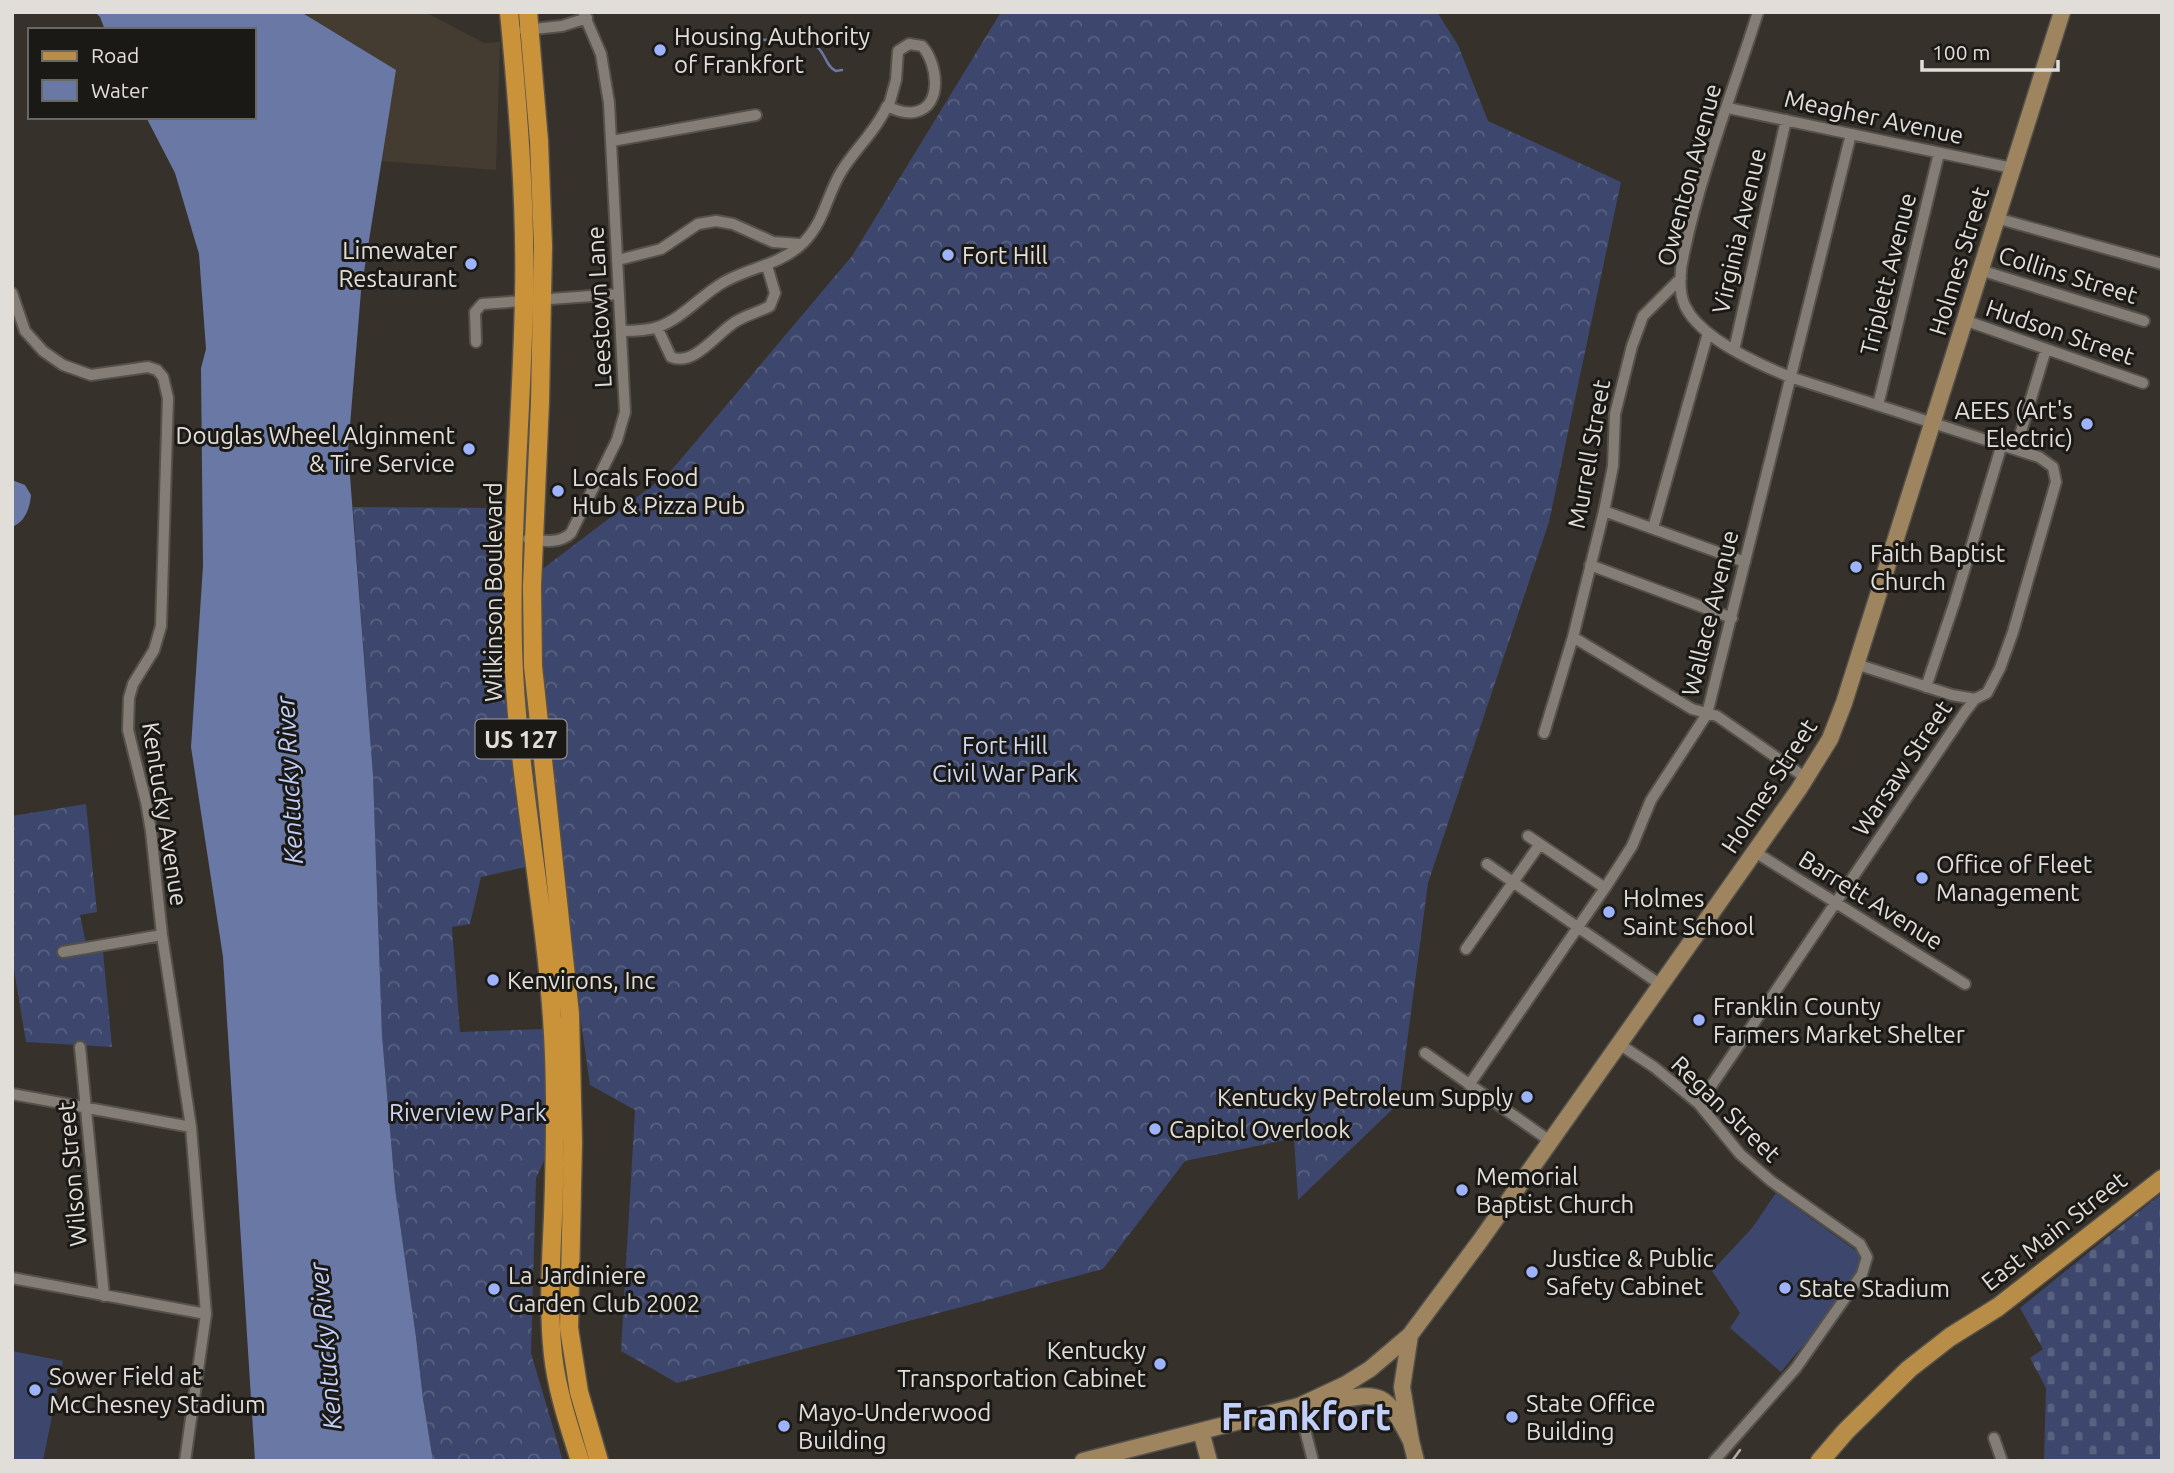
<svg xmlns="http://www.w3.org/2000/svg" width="2174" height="1473" font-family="Ubuntu,sans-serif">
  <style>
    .built { fill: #453c31 }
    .forest { fill: url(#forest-crowns) }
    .cemetery { fill: url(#cemetery-stones) }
    .pitch { fill: #3d476d }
    .water { fill: #6a78a5 }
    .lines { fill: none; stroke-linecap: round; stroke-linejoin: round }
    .stream { stroke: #6a78a5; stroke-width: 2.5 }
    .minor-casing { stroke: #54504a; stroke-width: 14 }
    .secondary-casing { stroke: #54504a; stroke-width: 19 }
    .primary-casing { stroke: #54504a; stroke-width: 21 }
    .trunk-casing { stroke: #54504a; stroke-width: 21 }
    .minor { stroke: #837d76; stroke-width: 10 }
    .secondary { stroke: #9e855f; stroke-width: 16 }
    .primary { stroke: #b88d48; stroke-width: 18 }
    .trunk { stroke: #ca9239; stroke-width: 18 }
    .rail { stroke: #b2afa9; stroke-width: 2.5 }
    .poi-dot { fill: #9eb3fd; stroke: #1b1916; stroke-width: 2.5 }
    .labels { text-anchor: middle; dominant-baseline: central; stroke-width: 6; stroke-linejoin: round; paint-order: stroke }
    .shield { fill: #1b1916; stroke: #a6a39e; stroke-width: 2 }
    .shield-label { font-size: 23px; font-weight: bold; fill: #e1ded9 }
    .poi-label { font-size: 24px; fill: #e1ded9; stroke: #1b1916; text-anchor: start }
    .street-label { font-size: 24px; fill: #e1ded9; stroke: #1b1916 }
    .park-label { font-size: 24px; fill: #cdd7f3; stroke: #1b1916 }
    .water-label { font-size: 26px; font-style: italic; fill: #c1cef8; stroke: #1b1916 }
    .town-label { font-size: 38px; font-weight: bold; fill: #c2cff9; stroke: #1b1916 }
  </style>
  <defs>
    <pattern id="forest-crowns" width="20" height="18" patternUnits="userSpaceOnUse" patternTransform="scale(1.75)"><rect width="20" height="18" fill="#3d476d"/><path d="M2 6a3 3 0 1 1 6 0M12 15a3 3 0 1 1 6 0" fill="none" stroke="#596181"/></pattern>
    <pattern id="cemetery-stones" width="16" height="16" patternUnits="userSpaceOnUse" patternTransform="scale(1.75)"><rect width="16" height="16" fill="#3d476d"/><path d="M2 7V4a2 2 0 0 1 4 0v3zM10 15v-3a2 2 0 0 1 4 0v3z" fill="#596181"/></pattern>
  </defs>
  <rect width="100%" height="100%" fill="#36312a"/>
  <path class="built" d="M 301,12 L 425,12 L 484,43 L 500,42 L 496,170 L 380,161 L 396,70 Z"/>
  <path class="forest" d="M 1001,12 L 1437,12 L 1458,45 L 1488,121 L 1621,182 L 1549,522 L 1428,883 L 1399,1103 L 1298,1200 L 1294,1138 L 1185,1161 L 1103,1269 L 677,1383 L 621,1351 L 635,1110 L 590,1085 L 536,705 L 532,577 L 670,472 L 852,256 Z
    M 353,507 L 506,508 L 526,867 L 481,877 L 470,924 L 452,927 L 460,1032 L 547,1029 L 548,1152 L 536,1178 L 531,1353 L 563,1461 L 433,1461 L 423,1399 L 416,1337 L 395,1188 L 382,1035 L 373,775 Z
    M 86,804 L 97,912 L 80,915 L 88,953 L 103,952 L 112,1047 L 26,1042 L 12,958 L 12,816 Z"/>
  <path class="cemetery" d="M 2162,1193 L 2162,1461 L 2044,1461 L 2046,1388 L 2030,1358 L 2043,1349 L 2020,1308 Z"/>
  <path class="pitch" d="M 1776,1193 L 1862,1255 C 1852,1296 1808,1338 1781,1372 L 1730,1328 L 1740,1313 L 1712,1271 L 1752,1228 Z
    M 12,1351 L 63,1361 L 43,1461 L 12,1461 Z"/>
  <path class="water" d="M 95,12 L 301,12 L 396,70 L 361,291 L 348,450 L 373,775 L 382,1035 L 395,1188 L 416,1337 L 423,1399 L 433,1461 L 255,1461 L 223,957 L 191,747 L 203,566 L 201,368 L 206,349 L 199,254 L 175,173 L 146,117 L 254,117 L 254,30 L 105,30 L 100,17 Z
    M 12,480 L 25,485 L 31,495 C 30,508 25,522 12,527 Z"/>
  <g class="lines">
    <path class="stream" d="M 739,40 C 755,40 804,38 816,46 C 826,53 825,66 836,71 L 842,70"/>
    <defs>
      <path id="minor" d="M 524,30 L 562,26 L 587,18
        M 1728,108 L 2012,168
        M 612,141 L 756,115
        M 1996,218 L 2162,264
        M 618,260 L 661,249 L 698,224 L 716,221 L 733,224 L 773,242 L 800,244
        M 1980,270 L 2144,321
        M 12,293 L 25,331 L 43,351 L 63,365 L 91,375 L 148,367 L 157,370 L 163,377 L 168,398 L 161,626 L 154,650 L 133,684 L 129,698 L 128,730 L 146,802 L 151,831 L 162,935 L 191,1127 L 206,1314 L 185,1461
        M 1964,320 L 2143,383
        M 657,327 L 671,357 C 694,367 717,333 735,322 C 746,315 759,312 770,306 L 775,293 L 767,266
        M 621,331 C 633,331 646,331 658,327 C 683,318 701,295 724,282 C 750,267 781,265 804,242 C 824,222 827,195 841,172 C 855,149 876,131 887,106 L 889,105 L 896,80 L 898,51 L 909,44 L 922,46 C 937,62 944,106 915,112 C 905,114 896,110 887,106
        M 476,342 L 475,312 L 482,304 L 619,294
        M 1734,350 L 1786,120
        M 1878,405 L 1939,153
        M 2016,448 L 2046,349
        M 1604,511 L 1745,562
        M 1653,528 L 1708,333
        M 528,539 C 544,541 560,544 571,533 L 617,440 L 625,412 L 609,103 L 601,54 L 583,12
        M 1590,565 L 1732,618
        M 1573,637 L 1692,709 L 1717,716 L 1806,778
        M 1856,664 L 1952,695 L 1975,699
        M 1926,687 L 1954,604 L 2002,444
        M 1544,733 L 1573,637 L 1604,511 L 1613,466 L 1615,414 L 1632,346 L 1643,316 L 1681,278
        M 1528,836 L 1605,888
        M 1755,852 L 1965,984
        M 1487,864 L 1661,985
        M 1466,949 L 1540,844
        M 63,952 L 162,935
        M 1619,1044 L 1654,1067 L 1699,1104 L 1740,1154 L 1771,1181 L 1860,1244 L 1867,1257 L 1862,1274 L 1796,1368 L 1714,1461
        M 80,1047 L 104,1296
        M 1425,1053 L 1550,1141
        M 1469,1085 L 1605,888 L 1632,846 L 1651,800 L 1707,714 L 1851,134
        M 12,1094 L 191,1127
        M 1699,1104 L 1965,712 L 1975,699 L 1987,693 L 2000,668 L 2013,632 L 2056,482 L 2053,467 L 2039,457 L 1790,377 C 1758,364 1701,339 1685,306 C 1678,291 1680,269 1684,253 C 1701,172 1733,91 1758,12
        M 12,1278 L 206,1314
        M 1299,1406 L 1313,1461
        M 1994,1438 L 2002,1461"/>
      <path id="secondary" d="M 1410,1335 L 1402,1387 L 1411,1441 L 1416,1461
        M 1322,1403 C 1379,1393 1383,1386 1411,1441
        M 1201,1431 L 1209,1461
        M 1083,1461 L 1299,1406 L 1346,1384 L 1370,1369 L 1410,1335 L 1480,1241 L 1799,789 L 1830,739 L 1844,703 L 2062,12"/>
      <path id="primary" d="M 1820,1461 L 1846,1431 L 1909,1369 L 1950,1337 L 1998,1307 L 2162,1179"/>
      <path id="trunk" d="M 509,12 C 518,107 526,202 524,297 C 522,414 510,531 513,648 C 517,784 549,918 554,1055 C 556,1108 555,1162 553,1216 C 551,1262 548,1309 553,1355 C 557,1391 569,1426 580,1461
        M 528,12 L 539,141 L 543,246 L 540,402 L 532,586 L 533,666 L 570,1014 L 573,1142 L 569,1328 L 579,1392 L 599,1461"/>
    </defs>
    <use href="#minor" class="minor-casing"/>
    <use href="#secondary" class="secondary-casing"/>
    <use href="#primary" class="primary-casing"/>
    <use href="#trunk" class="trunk-casing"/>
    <use href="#minor" class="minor"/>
    <use href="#secondary" class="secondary"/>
    <use href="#primary" class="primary"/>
    <use href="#trunk" class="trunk"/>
    <path class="rail" d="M 1732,1461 L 1740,1450"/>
  </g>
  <g class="poi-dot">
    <circle cx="660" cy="50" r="7"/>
    <circle cx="948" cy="255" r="7"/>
    <circle cx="471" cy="264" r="7"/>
    <circle cx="2087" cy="424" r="7"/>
    <circle cx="469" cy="449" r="7"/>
    <circle cx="558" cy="491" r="7"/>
    <circle cx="1856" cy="567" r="7"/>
    <circle cx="1922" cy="878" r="7"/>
    <circle cx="1609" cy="912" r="7"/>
    <circle cx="493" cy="980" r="7"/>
    <circle cx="1699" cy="1020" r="7"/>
    <circle cx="1527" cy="1097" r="7"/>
    <circle cx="1155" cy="1129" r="7"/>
    <circle cx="1462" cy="1190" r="7"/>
    <circle cx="1532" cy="1272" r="7"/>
    <circle cx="1785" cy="1288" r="7"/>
    <circle cx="494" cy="1289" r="7"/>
    <circle cx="1160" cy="1364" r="7"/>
    <circle cx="35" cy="1390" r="7"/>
    <circle cx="1512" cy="1417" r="7"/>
    <circle cx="784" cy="1426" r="7"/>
  </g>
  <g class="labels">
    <rect class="shield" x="475.5" y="719.5" width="91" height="39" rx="5"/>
    <g class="shield-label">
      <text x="521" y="739">US 127</text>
    </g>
    <g class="poi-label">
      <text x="674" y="36">Housing Authority<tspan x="674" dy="28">of Frankfort</tspan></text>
      <text x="457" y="250" text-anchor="end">Limewater<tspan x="457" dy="28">Restaurant</tspan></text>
      <text x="962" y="255">Fort Hill</text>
      <text x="2073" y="410" text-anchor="end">AEES (Art's<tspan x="2073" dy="28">Electric)</tspan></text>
      <text x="455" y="435" text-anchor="end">Douglas Wheel Alginment<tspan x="455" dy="28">&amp; Tire Service</tspan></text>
      <text x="572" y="477">Locals Food<tspan x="572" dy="28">Hub &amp; Pizza Pub</tspan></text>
      <text x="1870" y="553">Faith Baptist<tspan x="1870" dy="28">Church</tspan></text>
      <text x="1936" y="864">Office of Fleet<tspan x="1936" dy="28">Management</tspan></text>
      <text x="1623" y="898">Holmes<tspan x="1623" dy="28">Saint School</tspan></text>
      <text x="507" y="980">Kenvirons, Inc</text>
      <text x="1713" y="1006">Franklin County<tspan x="1713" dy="28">Farmers Market Shelter</tspan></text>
      <text x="1513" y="1097" text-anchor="end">Kentucky Petroleum Supply</text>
      <text x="1169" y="1129">Capitol Overlook</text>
      <text x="1476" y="1176">Memorial<tspan x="1476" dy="28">Baptist Church</tspan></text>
      <text x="1546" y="1258">Justice &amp; Public<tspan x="1546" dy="28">Safety Cabinet</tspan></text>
      <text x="508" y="1275">La Jardiniere<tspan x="508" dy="28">Garden Club 2002</tspan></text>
      <text x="1799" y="1288">State Stadium</text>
      <text x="1146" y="1350" text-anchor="end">Kentucky<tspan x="1146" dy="28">Transportation Cabinet</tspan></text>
      <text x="49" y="1376">Sower Field at<tspan x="49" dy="28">McChesney Stadium</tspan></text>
      <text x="1526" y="1403">State Office<tspan x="1526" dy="28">Building</tspan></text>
      <text x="798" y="1412">Mayo-Underwood<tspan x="798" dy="28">Building</tspan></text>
    </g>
    <g class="street-label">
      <text transform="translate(1874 117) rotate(12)">Meagher Avenue</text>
      <text transform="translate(1689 175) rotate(-75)">Owenton Avenue</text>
      <text transform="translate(1739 231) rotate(-77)">Virginia Avenue</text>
      <text transform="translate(1959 261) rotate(-73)">Holmes Street</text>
      <text transform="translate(1888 274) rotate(-76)">Triplett Avenue</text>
      <text transform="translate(2068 275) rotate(17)">Collins Street</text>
      <text transform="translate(599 307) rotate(-93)">Leestown Lane</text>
      <text transform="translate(2060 332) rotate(19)">Hudson Street</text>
      <text transform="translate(1589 454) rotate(-80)">Murrell Street</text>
      <text transform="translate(493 592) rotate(-90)">Wilkinson Boulevard</text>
      <text transform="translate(1710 613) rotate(-76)">Wallace Avenue</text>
      <text transform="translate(1902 768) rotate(-56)">Warsaw Street</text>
      <text transform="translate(1769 786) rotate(-57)">Holmes Street</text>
      <text transform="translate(165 814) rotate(81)">Kentucky Avenue</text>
      <text transform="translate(1871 900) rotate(32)">Barrett Avenue</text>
      <text transform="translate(1726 1109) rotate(44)">Regan Street</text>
      <text transform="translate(72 1174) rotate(-95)">Wilson Street</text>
      <text transform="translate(2054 1231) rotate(-38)">East Main Street</text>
    </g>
    <g class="park-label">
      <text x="1005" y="745">Fort Hill<tspan x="1005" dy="28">Civil War Park</tspan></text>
      <text x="468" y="1112">Riverview Park</text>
    </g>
    <g class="water-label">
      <text transform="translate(289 780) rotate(-93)">Kentucky River</text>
      <text transform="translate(325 1346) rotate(-95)">Kentucky River</text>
    </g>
    <g class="town-label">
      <text x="1306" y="1416">Frankfort</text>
    </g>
  </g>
  <rect width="2174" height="1473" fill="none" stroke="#e1ded9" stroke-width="28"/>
  <rect x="28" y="28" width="228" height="91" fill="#1b1916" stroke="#6a6864" stroke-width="2"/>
  <rect x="42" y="51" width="35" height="10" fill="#b88d48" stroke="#6a6864" stroke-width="2"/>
  <text x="91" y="63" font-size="21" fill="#e1ded9">Road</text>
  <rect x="42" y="80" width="35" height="21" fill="#6a78a5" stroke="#6a6864" stroke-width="2"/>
  <text x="91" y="98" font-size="21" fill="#e1ded9">Water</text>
  <path d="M1922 60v10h136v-10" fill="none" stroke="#e1ded9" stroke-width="3.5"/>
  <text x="1932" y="60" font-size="21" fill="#e1ded9" stroke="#1b1916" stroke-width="5" paint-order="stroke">100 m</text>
</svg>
